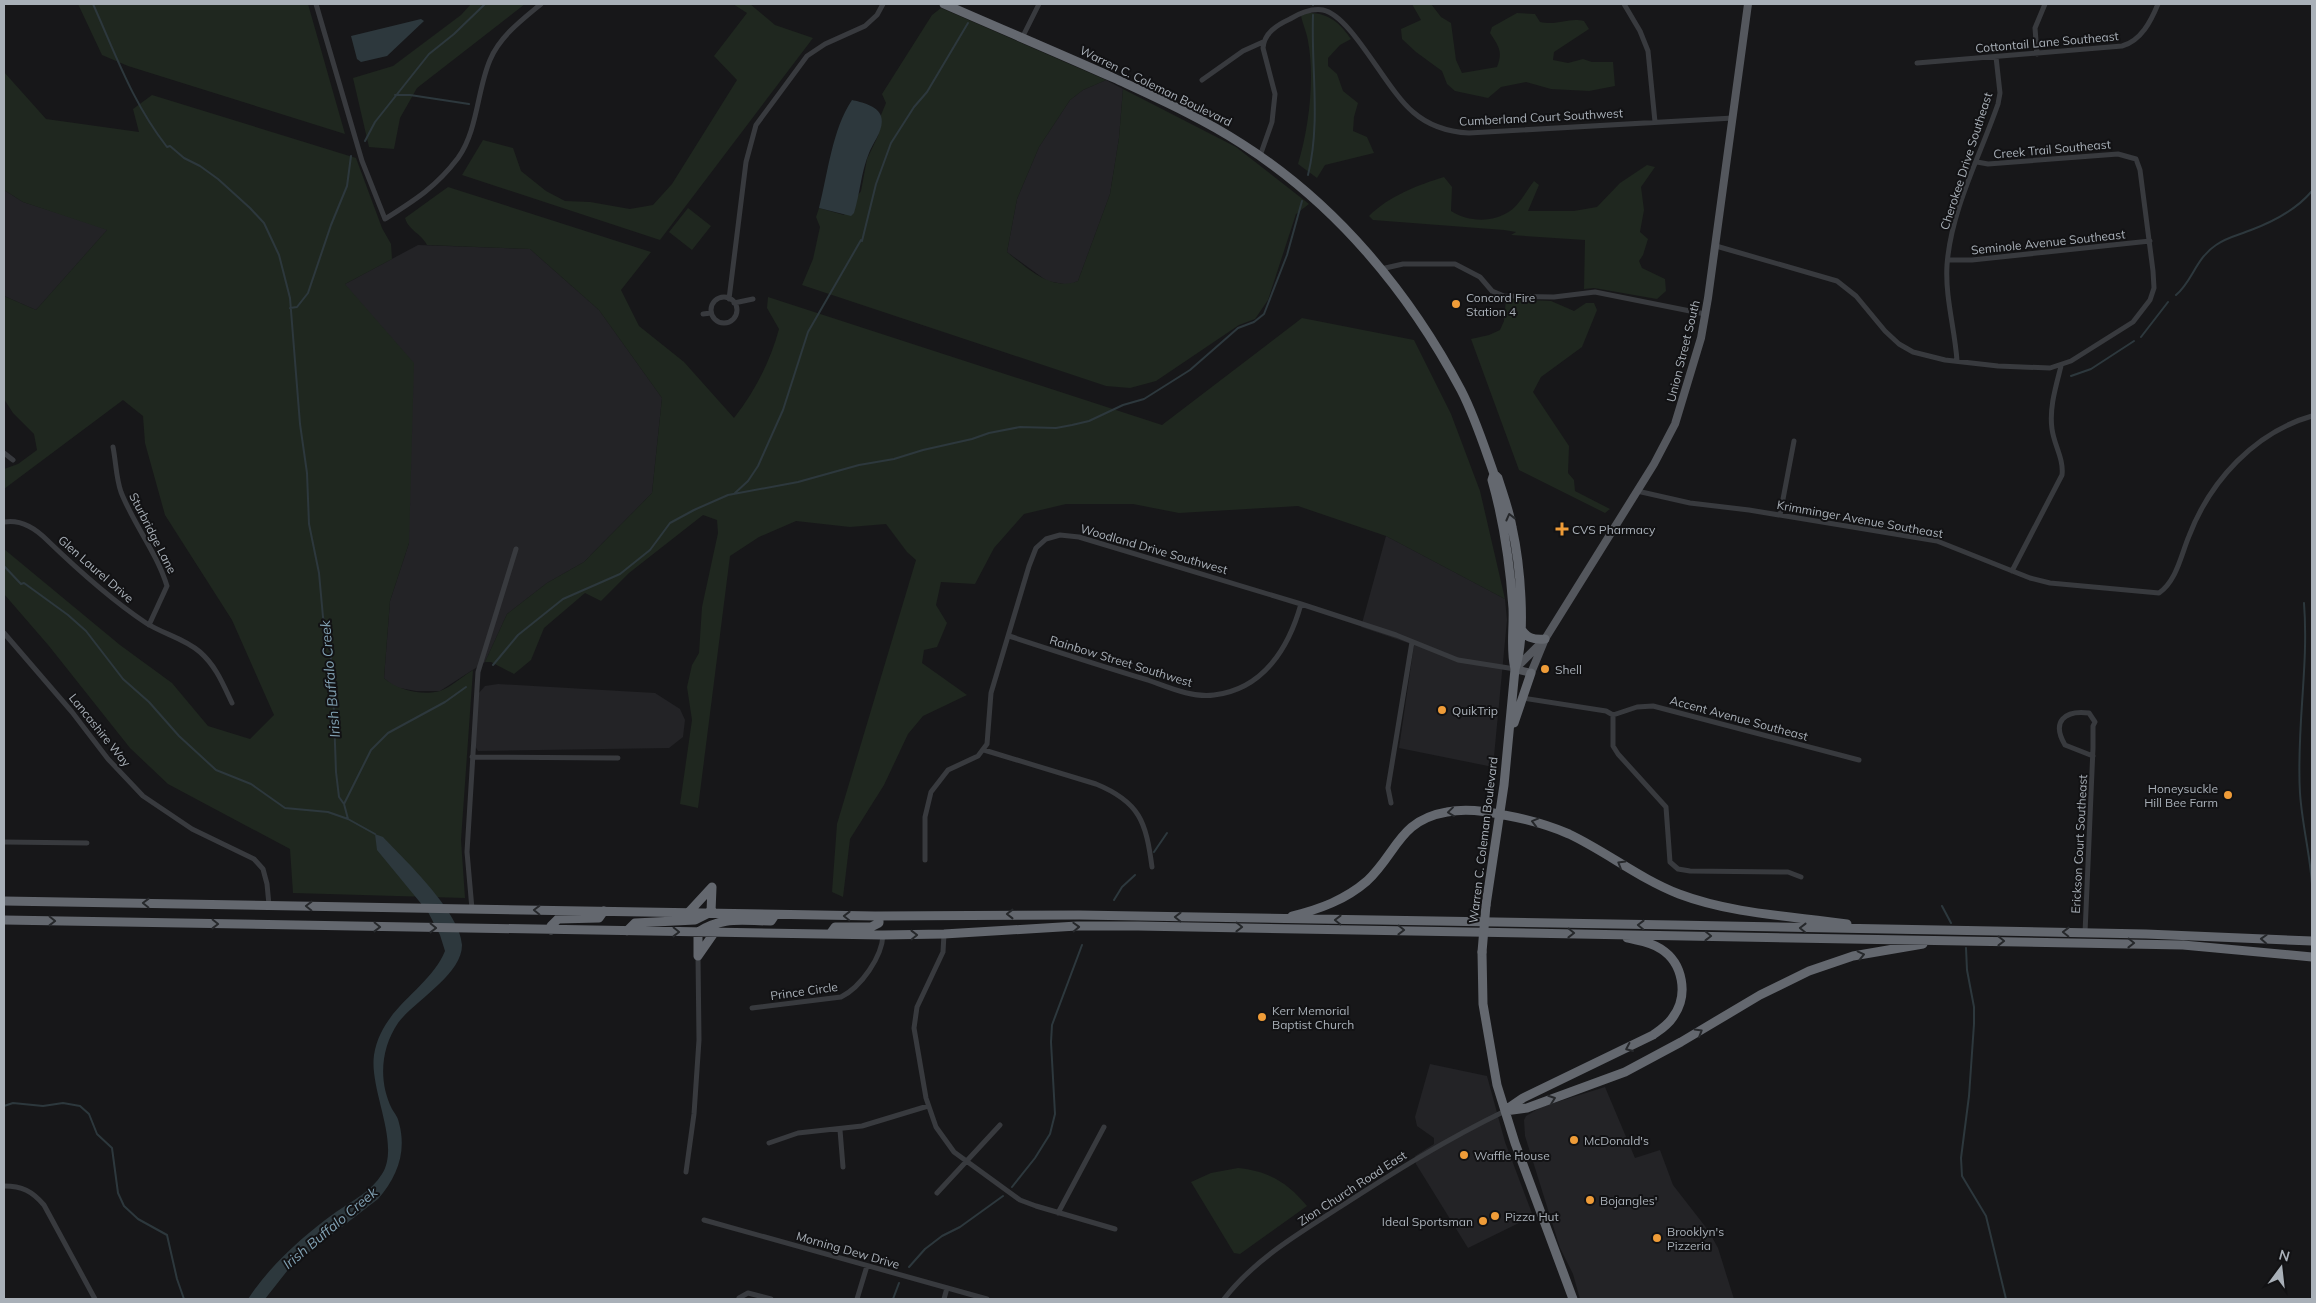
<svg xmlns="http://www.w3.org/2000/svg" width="2316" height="1303" font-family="Mulish,sans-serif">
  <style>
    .built { fill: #232326 }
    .green { fill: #1f271f }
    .water { fill: #2d383d }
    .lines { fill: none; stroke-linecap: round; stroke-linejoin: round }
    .stream { stroke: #2d383d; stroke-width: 2 }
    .street { stroke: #383a3e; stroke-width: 5 }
    .primary { stroke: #54575d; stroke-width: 8 }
    .highway { stroke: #64686f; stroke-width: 9 }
    .highway-bridge { stroke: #64686f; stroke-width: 9 }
    .oneway { stroke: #26282b }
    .poi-dot { fill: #ef9c38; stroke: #121214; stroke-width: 2 }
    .labels { text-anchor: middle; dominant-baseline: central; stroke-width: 4; stroke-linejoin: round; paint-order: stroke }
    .street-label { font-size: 12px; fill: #a9b0b8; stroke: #121214 }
    .poi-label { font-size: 12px; fill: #a9b0b8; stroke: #121214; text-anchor: start }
    .water-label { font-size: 14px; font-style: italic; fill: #81a1b3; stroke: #121214 }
  </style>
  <rect width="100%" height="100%" fill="#171719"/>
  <path class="built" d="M 1106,80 L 1123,89 L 1119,138 L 1110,194 L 1078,281 L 1069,285 L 1047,281 L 1007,252 L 1017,199 L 1039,147 L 1070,100 L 1083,90 Z
    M 4,190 L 23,202 L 108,229 L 36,310 L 4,296 Z
    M 418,245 L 530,249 L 599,310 L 662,398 L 652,493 L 584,562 L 547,583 L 507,614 L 485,662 L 440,691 L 416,691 L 394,687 L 384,678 L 390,601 L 409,543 L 345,284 Z
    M 1386,536 L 1505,599 L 1507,620 L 1493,767 L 1399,748 L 1414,645 L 1361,627 Z
    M 498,684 L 655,693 L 680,709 L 685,720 L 683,737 L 669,748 L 478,751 L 475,746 L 478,694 L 485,686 Z
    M 1430,1064 L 1487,1076 L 1505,1142 L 1533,1216 L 1468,1248 L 1416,1164 L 1415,1156 L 1434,1144 L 1434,1138 L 1417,1126 L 1415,1117 Z
    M 1605,1087 L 1635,1158 L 1660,1150 L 1673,1185 L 1708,1230 L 1718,1248 L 1734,1299 L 1580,1299 L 1573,1274 L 1560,1248 L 1525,1136 L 1524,1120 L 1526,1116 L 1541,1107 Z"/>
  <path class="green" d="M 78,4 L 308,4 L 345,134 L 128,66 L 102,55 Z
    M 471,4 L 525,4 L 417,88 L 400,118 L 394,149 L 369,147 L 353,78 L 393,66 L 461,15 Z
    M 733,4 L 750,4 L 775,25 L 813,38 L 660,240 L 462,175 L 483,140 L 513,148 L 521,171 L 546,191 L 565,201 L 590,202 L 630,209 L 653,205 L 672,184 L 737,80 L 714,56 L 747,13 Z
    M 1412,4 L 1431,4 L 1441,17 L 1451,23 L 1456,60 L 1462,73 L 1497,67 C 1503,51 1499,47 1490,33 L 1492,27 L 1517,13 L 1535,14 L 1540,22 C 1559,26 1568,17 1584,21 L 1589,29 L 1554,52 L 1553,60 L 1568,63 L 1583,59 L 1592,62 L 1613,62 L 1615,86 L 1589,91 L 1551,89 L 1526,82 L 1501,87 L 1488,98 L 1455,91 L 1447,84 L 1442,71 L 1416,52 L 1402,39 L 1401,29 L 1421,20 Z
    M 941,8 L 1106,80 L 1083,90 L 1070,100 L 1039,147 L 1017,199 L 1007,252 C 1026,267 1051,292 1078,281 L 1110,194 L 1119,138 L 1123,89 L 1236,147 L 1309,204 L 1296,214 L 1268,300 L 1255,319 L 1239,325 L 1156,381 L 1130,388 L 1106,386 L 802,285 L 813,259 L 820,227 L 816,217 L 819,208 L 844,215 L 861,191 L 867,159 L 878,136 L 881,115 L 886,103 L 882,94 L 932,15 Z
    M 1307,13 C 1328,12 1340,23 1351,39 L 1340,45 L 1328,58 L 1328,66 L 1337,74 L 1343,91 L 1358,103 L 1354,117 L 1353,131 L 1367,137 L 1374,153 L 1325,165 L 1317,178 L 1298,164 C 1309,128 1315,78 1308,41 C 1307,33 1303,25 1301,16 Z
    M 4,72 L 46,119 L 139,132 L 133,109 L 152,95 L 356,158 L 382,228 L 391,244 L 392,259 L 345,284 L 414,363 L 409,543 L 390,601 L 384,678 C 397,690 422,696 440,691 C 451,687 463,676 473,670 L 461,840 L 465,898 L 293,893 L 290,849 L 168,784 L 130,748 L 49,646 L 4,594 L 4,549 L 120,645 L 172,683 L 208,726 L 250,739 L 274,715 L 232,620 L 165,515 L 145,443 L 143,416 L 123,400 L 4,489 L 4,469 L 18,464 L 37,450 L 34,434 L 13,413 L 4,399 L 4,296 L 36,310 L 107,230 L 23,202 L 4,190 Z
    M 1647,165 L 1655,167 L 1641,187 L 1644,210 L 1640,232 L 1648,239 L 1643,255 L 1639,261 L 1642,268 L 1665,279 L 1666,291 L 1657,299 L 1594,288 L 1584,289 L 1585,240 L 1511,235 L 1516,232 L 1504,230 L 1373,220 L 1369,216 C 1389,196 1418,185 1444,177 L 1452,187 L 1451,211 C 1468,222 1493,223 1510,211 C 1519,205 1527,190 1534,181 L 1539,185 L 1528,211 L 1574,211 L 1597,207 L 1620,183 Z
    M 448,187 L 651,252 L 621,290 L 639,326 L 684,362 L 734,418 C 755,391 770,362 779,329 L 767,308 L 768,297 L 1162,425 L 1302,318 L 1414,340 L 1451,414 L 1480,491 L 1505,599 L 1386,536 L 1298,506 L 1179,513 L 1133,504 L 1066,504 L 1024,514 L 994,548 L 975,584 L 941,582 L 936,605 L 947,623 L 937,647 L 924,650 L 922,663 L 967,695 L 923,716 L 908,734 L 884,785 L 850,839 L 843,897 L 832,892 L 837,824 L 916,560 L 907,552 L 886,524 L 850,527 L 796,521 L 759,537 L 730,556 L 698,808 L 680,804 L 692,720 L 687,687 L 692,665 L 699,653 L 702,607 L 718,533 L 717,520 L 703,515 L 629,573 L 601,601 L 585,593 L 544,628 L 531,660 L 514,674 L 491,662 L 485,662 L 507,614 L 547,583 L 584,562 L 652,493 L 662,398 L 599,310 L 530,249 L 427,245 C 421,233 409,231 405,218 Z
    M 688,208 L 711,226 L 692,250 L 669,232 Z
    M 1506,299 L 1551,301 L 1574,311 L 1586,303 L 1594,303 L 1597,310 L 1582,347 L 1541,377 L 1533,392 L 1569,446 L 1568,473 L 1574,480 L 1575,491 L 1610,509 L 1605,513 L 1519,470 L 1471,339 L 1489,335 L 1500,330 L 1504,321 Z
    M 1238,1168 C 1269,1171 1288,1183 1307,1206 L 1240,1254 L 1234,1253 L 1191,1182 L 1211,1173 Z"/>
  <path class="water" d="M 421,19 L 424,21 L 387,56 L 361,62 L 357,59 L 351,36 Z
    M 852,100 C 861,102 878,106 881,116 C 885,129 873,142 869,153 C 861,172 860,194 854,213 L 851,216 L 819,208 C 828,173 832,130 852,100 Z
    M 375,834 L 383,837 C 404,859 461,913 462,945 C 462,975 414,1001 398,1023 C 381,1048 378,1081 392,1109 C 395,1114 398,1117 399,1123 C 407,1152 397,1177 378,1199 L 291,1266 L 265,1299 L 248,1299 C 271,1264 302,1237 336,1212 C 353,1200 371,1192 382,1174 C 401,1144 369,1090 374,1055 C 382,1006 429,990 445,951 L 440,935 L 428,912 L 377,850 Z"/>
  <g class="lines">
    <path class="stream" d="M 93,4 C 116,55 132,102 167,147 L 170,146 L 184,158 L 200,166 L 218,179 L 250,208 L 264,223 L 279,255 L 290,298 L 300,424 L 307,473 L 309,524 L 319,573 L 323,617 L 330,648 L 333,688 L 336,772 L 339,797 L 344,804 L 348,819 L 375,834
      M 1313,5 L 1313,4
      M 395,95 L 410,95 L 469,104
      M 365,141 L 375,122 L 429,54 L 454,34 L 485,4
      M 1308,175 C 1321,122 1311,68 1313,15
      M 2176,295 C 2192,282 2196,258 2216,245 C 2227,237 2239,235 2251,230 C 2275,221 2296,210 2312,191
      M 290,308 L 297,307 L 308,293 L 331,225 L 347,186 L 351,156
      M 2141,337 L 2168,302
      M 2071,376 L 2091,369 L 2134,341
      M 735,493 L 748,481 L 758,466 L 783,410 L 808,332 L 861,240 L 862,241 L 876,184 L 891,143 L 914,107 L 927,92 L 968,23
      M 4,566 L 21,584 L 24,583 L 68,615 L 86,631 L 123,679 L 149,702 L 179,736 L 216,770 L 251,784 L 285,808 L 328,812 L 348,819
      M 2304,603 C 2309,667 2296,729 2300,793 C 2302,824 2310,854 2312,884
      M 493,665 L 518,635 L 563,599 L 620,574 L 650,550 L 670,523 L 694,510 L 728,495 L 798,482 L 859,465 L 894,459 L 923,450 L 972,439 L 989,433 L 1020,427 L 1056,428 L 1072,425 L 1089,421 L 1123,405 L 1144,399 L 1190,370 L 1238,328 L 1254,322 L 1264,314 L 1287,255 L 1302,201
      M 344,804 L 371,750 L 388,733 L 445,702 L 466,687
      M 1154,852 L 1167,833
      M 1114,900 L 1122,887 L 1135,875
      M 1942,906 L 1951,923
      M 1966,948 L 1967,970 L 1974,1007 L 1974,1024 L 1969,1096 L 1961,1158 L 1962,1176 L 1986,1216 L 2006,1299
      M 4,1106 L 13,1103 L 43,1106 L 63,1103 L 80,1106 L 89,1114 L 97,1134 L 112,1148 L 118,1193 L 124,1206 L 138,1219 L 167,1235 L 177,1279 L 184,1299
      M 1012,1187 L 1035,1158 L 1050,1134 L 1055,1114 L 1051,1042 L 1052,1025 L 1082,945
      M 909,1267 L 925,1249 L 942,1236 L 960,1227 L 1003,1196
      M 893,1299 L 899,1283"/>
    <path class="street" d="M 316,4 L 362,161 L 385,219 C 415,200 436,187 458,158 C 478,130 477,90 490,60 C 500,36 523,19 541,4
      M 1624,4 L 1640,31 L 1648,51 L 1655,122
      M 1022,38 L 1039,4
      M 2037,54 L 2035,28 L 2045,4
      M 1917,63 L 2122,46 C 2141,41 2151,21 2158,4
      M 1202,80 L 1243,51 L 1263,42
      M 1260,156 L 1272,122 L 1275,94 L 1263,48 C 1264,33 1277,25 1290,19 C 1300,13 1311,8 1323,10 C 1352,16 1386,90 1413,112 C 1429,126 1449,132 1469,133 L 1733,118
      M 1716,246 L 1837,281 L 1856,296 L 1885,331 L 1899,344 L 1913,352 L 1945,360 L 1998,366 L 2050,368 L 2071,361 L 2133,322 L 2150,300 L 2154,288 L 2153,271 L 2140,170 L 2136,159 L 2118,154 L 1988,164 L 1977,162
      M 1948,260 L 1972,260 L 2150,241
      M 1381,269 L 1403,264 L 1455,264 L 1480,277 L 1492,291 L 1504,296 L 1554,297 L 1595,292 L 1705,314
      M711 310a13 13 0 1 1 26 0a13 13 0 1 1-26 0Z
      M 729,299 L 746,162 L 756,125 L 807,56 L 825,44 L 865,26 L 877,15 L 883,4
      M 734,303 L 753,299
      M 703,314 L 711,313
      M 1957,361 C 1955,329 1945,298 1947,265 C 1951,210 1980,156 1998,104 L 2000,93 L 1996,57
      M 113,447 C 116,462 116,478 121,492 C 134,525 157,553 167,586 L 149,625
      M 4,453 L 13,460
      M 1637,491 L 1690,503 L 1749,510 L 1937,541 L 2030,578 L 2050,583 L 2159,593 C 2177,580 2181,555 2189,536 C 2210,481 2255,432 2312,416
      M 1780,515 L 1794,441
      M 4,522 C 21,519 35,528 47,540 C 78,570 110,599 146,623 C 163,634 184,638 200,652 C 216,666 223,684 232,703
      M 2012,571 L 2062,475 C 2064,459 2054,445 2052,429 C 2049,408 2056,386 2061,366
      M 4,633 L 72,712 L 108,759 L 143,796 L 192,829 L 254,859 L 263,869 L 267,884 L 269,905
      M 1009,636 C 1055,651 1101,666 1148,680 C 1168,687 1192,698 1214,695 C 1264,689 1289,647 1301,604
      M 1522,698 L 1606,711 L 1613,715 L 1613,746 L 1618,754 L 1666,807 L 1670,862 L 1678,869 L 1690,871 L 1788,872 L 1801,877
      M 1613,715 L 1637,707 L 1653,706 L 1859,760
      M 984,750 L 1096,784 C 1140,802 1146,822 1152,867
      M 472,757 L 618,758
      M 1391,803 L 1388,788 L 1412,642
      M 4,842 L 87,843
      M 925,860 L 925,817 L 931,792 L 948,770 L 978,756 L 987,744 L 991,693 L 1029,566 L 1036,548 L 1046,539 L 1060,535 L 1079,537 L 1301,604 L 1396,635 L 1458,660 L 1515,669
      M 472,909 L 467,852 L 478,672 L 516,549
      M 2085,933 L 2093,748 L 2093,726 L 2095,722 L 2089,713 C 2065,710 2051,721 2065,745 L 2093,756
      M 944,934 L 943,952 L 917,1007 L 914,1028 L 926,1098 L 936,1127 L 954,1152 L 1020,1200 L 1036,1206 L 1115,1229
      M 752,1008 L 841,997 C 861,987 882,957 883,935
      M 840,1130 L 843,1167
      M 769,1143 L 798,1133 L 862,1126 L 928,1106
      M 686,1172 L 694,1114 L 699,1040 L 698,956
      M 4,1186 C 22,1186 32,1191 44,1205 L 95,1299
      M 937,1193 L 1000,1125
      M 1058,1213 L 1104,1127
      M 704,1220 L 987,1299
      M 739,1298 L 748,1293 L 771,1299
      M 857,1299 L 867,1266
      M 944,1299 L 947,1288
      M 1224,1299 C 1255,1259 1298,1234 1340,1207 C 1394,1172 1447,1139 1505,1111"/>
    <path class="primary" d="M 1515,669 L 1531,673 L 1545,639 L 1654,464 L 1675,424 L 1701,338 L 1708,298 L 1748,4
      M 1515,669 L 1545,639"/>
    <path class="highway" d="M 944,4 C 1001,29 1058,53 1114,78 C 1157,98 1202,118 1242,144 C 1336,204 1409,292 1461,390 C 1475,417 1484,446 1494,474 L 1498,478 C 1503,494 1509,510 1512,527 C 1520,563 1527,634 1515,669 L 1504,785 L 1486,905
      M 1494,474 L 1492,480 C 1504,522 1510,565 1513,608 C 1514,629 1510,649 1515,669
      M 1520,627 C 1526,638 1533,640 1545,639
      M 1514,723 L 1531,673
      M 4,901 L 875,916 L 1079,915 L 1674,925 L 2146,934 L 2312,941
      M 688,913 L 712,887
      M 1292,916 C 1320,909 1345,900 1367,881 C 1397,853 1399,820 1447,812 C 1466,808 1486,811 1504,815 C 1526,819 1548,825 1569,834 C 1607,852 1640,879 1679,894 C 1732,914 1791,916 1847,924
      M 4,920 L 883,935 L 944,934 L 1077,926 L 1138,926 L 2183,945 L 2312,957
      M 551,930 L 551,926 L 558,919 L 599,918 L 604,911
      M 627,931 L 635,923 L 695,920 L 711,912 L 712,887
      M 830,934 L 835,927 L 871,927 L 879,923 L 879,916
      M 1482,952 L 1483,1004 L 1497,1085 L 1515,1143 L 1573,1299
      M 698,956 L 698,932 C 723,916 742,921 771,921 L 775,915
      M 698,956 L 714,933
      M 1507,1109 L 1523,1098 L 1653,1035 C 1660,1030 1668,1025 1673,1017 C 1689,995 1683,963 1661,949 C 1651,942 1639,941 1627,938
      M 1505,1111 L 1527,1108 L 1625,1072 L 1681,1042 L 1760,995 L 1809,971 L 1853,956 L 1923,944"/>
    <path class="highway-bridge" d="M 1482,952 L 1486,905"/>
  </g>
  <defs><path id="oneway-chevron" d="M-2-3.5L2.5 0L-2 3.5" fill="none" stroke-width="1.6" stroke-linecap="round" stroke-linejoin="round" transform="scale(1.25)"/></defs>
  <g class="oneway">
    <use href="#oneway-chevron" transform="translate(1510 517) rotate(-104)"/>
    <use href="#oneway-chevron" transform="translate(1451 812) rotate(173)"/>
    <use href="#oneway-chevron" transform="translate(1535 822) rotate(-165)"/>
    <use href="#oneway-chevron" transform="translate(1621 864) rotate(-149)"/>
    <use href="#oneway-chevron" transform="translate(146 903) rotate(-179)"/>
    <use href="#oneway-chevron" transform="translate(309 906) rotate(-179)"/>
    <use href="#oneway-chevron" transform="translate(537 910) rotate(-179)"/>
    <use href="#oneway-chevron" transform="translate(1010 914) rotate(180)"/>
    <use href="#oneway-chevron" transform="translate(847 916) rotate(-179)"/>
    <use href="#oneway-chevron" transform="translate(1178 917) rotate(-179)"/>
    <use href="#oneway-chevron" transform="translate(1338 920) rotate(-179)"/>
    <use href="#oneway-chevron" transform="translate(52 921) rotate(1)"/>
    <use href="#oneway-chevron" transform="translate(215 924) rotate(1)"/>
    <use href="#oneway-chevron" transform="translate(1641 925) rotate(-179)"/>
    <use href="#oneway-chevron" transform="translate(377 927) rotate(1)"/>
    <use href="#oneway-chevron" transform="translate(1076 927) rotate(-2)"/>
    <use href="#oneway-chevron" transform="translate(1239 927) rotate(1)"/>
    <use href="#oneway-chevron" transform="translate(433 928) rotate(1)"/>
    <use href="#oneway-chevron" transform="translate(1803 928) rotate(-179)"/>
    <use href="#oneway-chevron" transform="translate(1401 930) rotate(1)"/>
    <use href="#oneway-chevron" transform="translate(676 932) rotate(1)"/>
    <use href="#oneway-chevron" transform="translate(2066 932) rotate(-179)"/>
    <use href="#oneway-chevron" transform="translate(1571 933) rotate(1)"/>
    <use href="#oneway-chevron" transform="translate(914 935) rotate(-1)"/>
    <use href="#oneway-chevron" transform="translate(1708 936) rotate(1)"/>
    <use href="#oneway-chevron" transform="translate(2264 939) rotate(-177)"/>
    <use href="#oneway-chevron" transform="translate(2001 941) rotate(1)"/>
    <use href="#oneway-chevron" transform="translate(2131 943) rotate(1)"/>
    <use href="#oneway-chevron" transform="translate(1861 955) rotate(-13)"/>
    <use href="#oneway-chevron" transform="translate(1699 1032) rotate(-31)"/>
    <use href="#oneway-chevron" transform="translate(1629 1048) rotate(155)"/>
    <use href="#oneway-chevron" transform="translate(1552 1099) rotate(-20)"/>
  </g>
  <g class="poi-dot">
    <circle cx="1456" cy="304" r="5"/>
    <path d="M1559.5 521.5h5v5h5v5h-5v5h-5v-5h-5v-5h5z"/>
    <circle cx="1545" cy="669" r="5"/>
    <circle cx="1442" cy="710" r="5"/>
    <circle cx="2228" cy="795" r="5"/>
    <circle cx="1262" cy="1017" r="5"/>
    <circle cx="1574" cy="1140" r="5"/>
    <circle cx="1464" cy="1155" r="5"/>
    <circle cx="1590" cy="1200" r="5"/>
    <circle cx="1495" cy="1216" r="5"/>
    <circle cx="1483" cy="1221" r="5"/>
    <circle cx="1657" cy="1238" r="5"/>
  </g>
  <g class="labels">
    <g class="street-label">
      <text transform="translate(2047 42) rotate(-5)">Cottontail Lane Southeast</text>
      <text transform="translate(1156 86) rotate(26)">Warren C. Coleman Boulevard</text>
      <text transform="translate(1541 117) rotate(-3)">Cumberland Court Southwest</text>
      <text transform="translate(2052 149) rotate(-5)">Creek Trail Southeast</text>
      <text transform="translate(1966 161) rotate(-72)">Cherokee Drive Southeast</text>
      <text transform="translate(2048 242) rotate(-6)">Seminole Avenue Southeast</text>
      <text transform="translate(1683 351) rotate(-76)">Union Street South</text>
      <text transform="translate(1860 519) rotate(10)">Krimminger Avenue Southeast</text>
      <text transform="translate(153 533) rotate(63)">Sturbridge Lane</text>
      <text transform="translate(1154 549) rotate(16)">Woodland Drive Southwest</text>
      <text transform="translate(96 569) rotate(41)">Glen Laurel Drive</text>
      <text transform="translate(1121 661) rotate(17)">Rainbow Street Southwest</text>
      <text transform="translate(1739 718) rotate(15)">Accent Avenue Southeast</text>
      <text transform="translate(100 730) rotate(51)">Lancashire Way</text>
      <text transform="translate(1483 840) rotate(-83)">Warren C. Coleman Boulevard</text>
      <text transform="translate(2079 844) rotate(-87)">Erickson Court Southeast</text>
      <text transform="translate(804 991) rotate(-8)">Prince Circle</text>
      <text transform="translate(1352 1188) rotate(-33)">Zion Church Road East</text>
      <text transform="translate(848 1250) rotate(16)">Morning Dew Drive</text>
    </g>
    <g class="poi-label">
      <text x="1466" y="297">Concord Fire<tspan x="1466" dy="14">Station 4</tspan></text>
      <text x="1572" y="529">CVS Pharmacy</text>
      <text x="1555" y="669">Shell</text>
      <text x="1452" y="710">QuikTrip</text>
      <text x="2218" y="788" text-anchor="end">Honeysuckle<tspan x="2218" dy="14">Hill Bee Farm</tspan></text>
      <text x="1272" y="1010">Kerr Memorial<tspan x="1272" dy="14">Baptist Church</tspan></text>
      <text x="1584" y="1140">McDonald's</text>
      <text x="1474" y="1155">Waffle House</text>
      <text x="1600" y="1200">Bojangles'</text>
      <text x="1505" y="1216">Pizza Hut</text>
      <text x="1473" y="1221" text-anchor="end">Ideal Sportsman</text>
      <text x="1667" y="1231">Brooklyn's<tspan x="1667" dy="14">Pizzeria</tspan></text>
    </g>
    <g class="water-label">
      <text transform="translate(330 679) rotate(-95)">Irish Buffalo Creek</text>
      <text transform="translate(330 1228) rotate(-40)">Irish Buffalo Creek</text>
    </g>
  </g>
  <rect width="2316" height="1303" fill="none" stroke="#a9b0b8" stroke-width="10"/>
  <g transform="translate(2281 1268) rotate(15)" stroke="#121214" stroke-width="4" paint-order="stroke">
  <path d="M0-4L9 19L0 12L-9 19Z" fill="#a9b0b8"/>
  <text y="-8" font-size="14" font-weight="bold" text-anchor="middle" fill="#a9b0b8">N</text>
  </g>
</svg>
